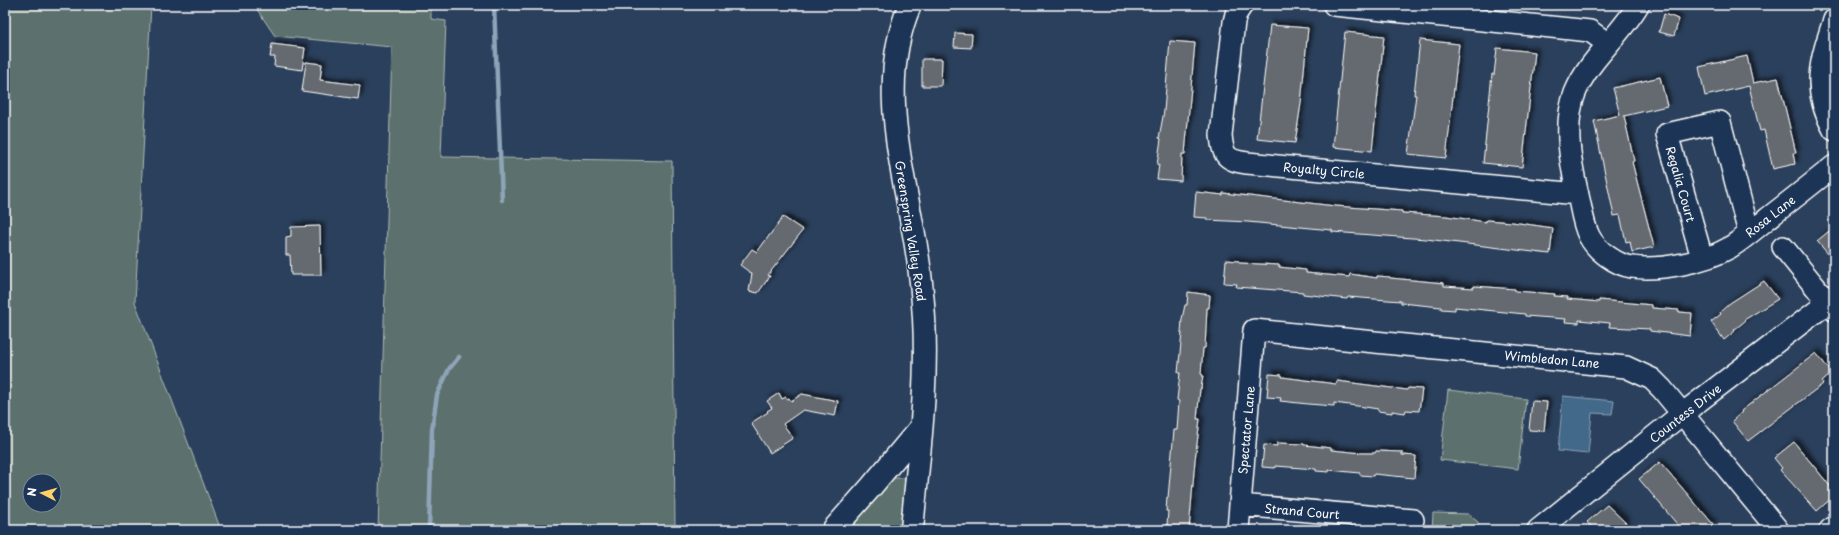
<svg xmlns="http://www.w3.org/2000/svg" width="1839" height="535" font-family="'Playpen Sans',sans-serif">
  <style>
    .green { fill: #5b716d; stroke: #adb8b6; fill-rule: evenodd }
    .water { fill: #43688a; stroke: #8ea4b9 }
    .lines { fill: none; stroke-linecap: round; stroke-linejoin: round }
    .stream { stroke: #8ea4b9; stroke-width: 4.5 }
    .building { fill: #656a70; stroke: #fff; filter: url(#shadow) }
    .minor-casing { stroke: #fff; stroke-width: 24 }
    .major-casing { stroke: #fff; stroke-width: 25 }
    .minor { stroke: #1d3557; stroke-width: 21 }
    .major { stroke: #1d3557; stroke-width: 22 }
    .labels { text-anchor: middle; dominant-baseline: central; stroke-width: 3; stroke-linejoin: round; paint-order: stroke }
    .street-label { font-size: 12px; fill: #fff; stroke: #1d3557 }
  </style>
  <defs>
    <filter id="shadow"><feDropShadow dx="3.5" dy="-3.5" stdDeviation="2" flood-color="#0009"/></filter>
  </defs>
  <rect width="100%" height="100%" fill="#2b405c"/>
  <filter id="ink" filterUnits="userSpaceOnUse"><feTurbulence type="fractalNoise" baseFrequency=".025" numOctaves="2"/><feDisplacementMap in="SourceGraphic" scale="8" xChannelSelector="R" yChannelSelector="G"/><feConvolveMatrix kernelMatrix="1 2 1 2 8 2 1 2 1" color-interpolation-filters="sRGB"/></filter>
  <g filter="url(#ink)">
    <path class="green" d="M 5,5 L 151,5 L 135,302 L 221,530 L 5,530 ZM 30,481 L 54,481 L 54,505 L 30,505 Z
      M 254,5 L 431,5 L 431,19 L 446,21 L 441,157 L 672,161 L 675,530 L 378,530 L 392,47 L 275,36 Z
      M 1448,390 L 1526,399 L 1518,469 L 1440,460 Z
      M 891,478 L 908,478 L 904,530 L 842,530 Z
      M 1433,513 L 1468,514 L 1478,522 L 1478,530 L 1432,530 Z"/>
    <path class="water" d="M 1563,396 L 1614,401 L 1612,414 L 1592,413 L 1588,454 L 1558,451 Z"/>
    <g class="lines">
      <path class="stream" d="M 494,5 L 502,200
        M 429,530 L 432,429 L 437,395 L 449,369 L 459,357"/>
    </g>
    <path class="building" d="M 1664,14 L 1679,19 L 1674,36 L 1659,32 Z
      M 1270,25 L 1308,28 L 1301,103 L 1295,143 L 1257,139 Z
      M 1345,32 L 1384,36 L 1372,151 L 1333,147 Z
      M 955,33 L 972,34 L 971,48 L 954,47 Z
      M 1420,40 L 1459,44 L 1446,158 L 1408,154 L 1416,95 L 1414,95 Z
      M 1170,41 L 1195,43 L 1185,154 L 1182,154 L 1181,181 L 1157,179 L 1159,165 L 1157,165 L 1161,139 L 1159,138 L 1164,111 Z
      M 272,44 L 305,48 L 302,70 L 274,66 L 275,57 L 270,57 Z
      M 1497,48 L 1535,52 L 1522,167 L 1483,163 L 1492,74 L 1494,75 Z
      M 1747,56 L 1753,83 L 1778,78 L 1796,153 L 1793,153 L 1795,164 L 1773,169 L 1764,130 L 1760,131 L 1749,86 L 1705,96 L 1699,67 Z
      M 922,59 L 942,59 L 941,86 L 922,86 Z
      M 306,62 L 322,64 L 320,80 L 360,85 L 358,99 L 302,91 Z
      M 1660,77 L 1667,106 L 1624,116 L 1634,161 L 1632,162 L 1654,247 L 1632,252 L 1630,241 L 1626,242 L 1620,215 L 1614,216 L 1594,121 L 1620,115 L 1613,88 Z
      M 1196,192 L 1223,195 L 1223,193 L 1335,206 L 1402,211 L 1402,213 L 1446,216 L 1486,222 L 1486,220 L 1512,222 L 1553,228 L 1550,254 L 1426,239 L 1332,232 L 1332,230 L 1248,222 L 1207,220 L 1207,218 L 1194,217 Z
      M 783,217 L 803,230 L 768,275 L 770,276 L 758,293 L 749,291 L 752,274 L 740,265 L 752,249 L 757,252 Z
      M 320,226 L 321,275 L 291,275 L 290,255 L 286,255 L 286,237 L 291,236 L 291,227 Z
      M 1834,227 L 1834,261 L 1817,241 Z
      M 1226,260 L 1239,261 L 1239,263 L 1279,265 L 1279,267 L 1306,270 L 1306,273 L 1349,277 L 1350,274 L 1377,278 L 1377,276 L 1390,277 L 1390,278 L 1444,283 L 1444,286 L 1474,288 L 1474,286 L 1515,289 L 1515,291 L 1555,294 L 1554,296 L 1568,297 L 1567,299 L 1599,302 L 1599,300 L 1652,305 L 1652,308 L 1679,310 L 1679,312 L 1692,313 L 1690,336 L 1650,331 L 1650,329 L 1609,327 L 1610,323 L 1579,320 L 1579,323 L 1565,322 L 1566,319 L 1525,316 L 1525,314 L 1455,307 L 1455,310 L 1441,309 L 1441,307 L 1401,303 L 1401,301 L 1348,297 L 1347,299 L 1303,294 L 1303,292 L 1236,287 L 1237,284 L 1224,283 Z
      M 1764,281 L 1778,299 L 1744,320 L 1745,321 L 1734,330 L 1735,331 L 1724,340 L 1711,322 L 1721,314 L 1720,312 L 1730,303 Z
      M 1188,292 L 1210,295 L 1209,308 L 1207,308 L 1205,348 L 1203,348 L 1201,374 L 1203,375 L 1201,389 L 1200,389 L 1197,419 L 1200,419 L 1195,460 L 1189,530 L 1169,530 L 1169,525 L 1167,525 L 1168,511 L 1166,511 L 1167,497 L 1168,498 L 1174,430 L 1177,430 L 1179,401 L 1177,400 L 1180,373 L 1178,373 L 1182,333 L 1181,333 L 1182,319 L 1185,305 L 1187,305 Z
      M 1816,353 L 1832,373 L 1822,382 L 1823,384 L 1748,441 L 1732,421 L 1742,412 L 1741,411 Z
      M 1269,374 L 1282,375 L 1282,377 L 1336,384 L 1337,381 L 1407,390 L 1408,388 L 1422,389 L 1419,411 L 1406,410 L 1405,413 L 1392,411 L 1392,413 L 1378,411 L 1378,409 L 1365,407 L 1334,403 L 1334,406 L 1308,404 L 1280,401 L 1281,398 L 1267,397 Z
      M 779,393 L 782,399 L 786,397 L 787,399 L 789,398 L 791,401 L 802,394 L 838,401 L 835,416 L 803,410 L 783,424 L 793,438 L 770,453 L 751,423 L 768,412 L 767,411 L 772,408 L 767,401 Z
      M 1532,401 L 1547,402 L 1544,431 L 1529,430 Z
      M 1794,442 L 1834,491 L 1834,496 L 1817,511 L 1780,470 L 1782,468 L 1774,458 Z
      M 1277,443 L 1304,444 L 1304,445 L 1331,448 L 1331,450 L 1362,453 L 1375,453 L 1376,451 L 1402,452 L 1402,455 L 1416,456 L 1414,478 L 1374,474 L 1373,476 L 1360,475 L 1360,473 L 1329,470 L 1329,472 L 1316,471 L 1316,469 L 1289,467 L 1275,466 L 1275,468 L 1262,467 L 1264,445 L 1277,446 Z
      M 1660,462 L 1713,524 L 1704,530 L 1682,530 L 1639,479 Z
      M 1607,505 L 1627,524 L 1620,530 L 1594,530 L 1587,522 Z"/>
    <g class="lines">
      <defs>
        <path id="minor" d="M 1242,5 L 1236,14 L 1234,22 L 1221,135 C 1223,156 1226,160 1247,163 L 1578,194
          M 1334,5 L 1590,31 L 1608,44
          M 1638,5 C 1620,36 1589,59 1575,93 C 1562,127 1572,170 1580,204 C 1582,214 1584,226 1589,236 C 1596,250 1616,265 1632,267 C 1659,271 1705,262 1729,248 C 1742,240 1755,229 1767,219 C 1790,201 1812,184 1834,166
          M 1834,20 C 1820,62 1811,89 1834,130
          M 1783,247 L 1834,310
          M 1702,258 L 1667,134 L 1720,122 L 1749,233
          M 1240,505 L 1413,520
          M 1238,530 L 1254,330 L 1626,367 L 1652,379 L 1662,389 L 1778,530
          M 1538,530 L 1682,414 L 1834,298
          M 1830,530 L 1834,527"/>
        <path id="major" d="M 910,5 C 880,74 898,149 911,219 C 918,252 922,285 924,318 C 928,389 918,460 912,530
          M 833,530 L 871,487 L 921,427"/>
      </defs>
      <use href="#minor" class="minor-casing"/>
      <use href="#major" class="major-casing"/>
      <use href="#minor" class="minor"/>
      <use href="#major" class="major"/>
    </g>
  </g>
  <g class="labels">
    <g class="street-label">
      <text transform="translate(1324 170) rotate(5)">Royalty Circle</text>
      <text transform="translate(1681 184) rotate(74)">Regalia Court</text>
      <text transform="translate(1770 216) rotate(-38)">Rosa Lane</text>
      <text transform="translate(911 231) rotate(81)">Greenspring Valley Road</text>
      <text transform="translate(1552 359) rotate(5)">Wimbledon Lane</text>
      <text transform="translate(1685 413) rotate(-38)">Countess Drive</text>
      <text transform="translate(1246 430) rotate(-85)">Spectator Lane</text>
      <text transform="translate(1302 511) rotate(5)">Strand Court</text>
    </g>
  </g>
  <rect width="1839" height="535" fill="none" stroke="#1d3557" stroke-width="20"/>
  <rect x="10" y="10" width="1819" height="515" fill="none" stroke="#fff" stroke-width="1.5" filter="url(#ink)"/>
  <g transform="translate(42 493) rotate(276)"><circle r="19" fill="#1d3557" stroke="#77869a"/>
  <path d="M0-3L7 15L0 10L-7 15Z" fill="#ffd166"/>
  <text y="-6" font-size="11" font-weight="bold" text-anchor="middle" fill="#ffffff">N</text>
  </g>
</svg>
